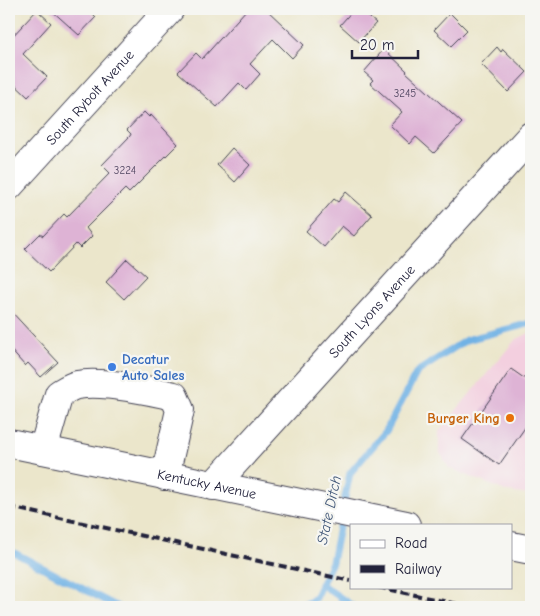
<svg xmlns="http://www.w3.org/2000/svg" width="540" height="616" font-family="'Comic Neue',sans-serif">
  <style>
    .built { fill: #f3cfdf }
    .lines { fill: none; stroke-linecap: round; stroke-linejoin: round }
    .stream { stroke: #71b2e5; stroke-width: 7 }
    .building { fill: #deb3d5 }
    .minor-casing { stroke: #403f51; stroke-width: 30 }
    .major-casing { stroke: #403f51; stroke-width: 30 }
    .minor { stroke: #fff; stroke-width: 28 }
    .major { stroke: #fff; stroke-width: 28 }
    .rail { stroke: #22223b; stroke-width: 4; stroke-dasharray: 8 4; stroke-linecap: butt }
    .shop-dot { fill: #3f7fe0; stroke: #f6f6f2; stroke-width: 2 }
    .food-dot { fill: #e8710a; stroke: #f6f6f2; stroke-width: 2 }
    .labels { text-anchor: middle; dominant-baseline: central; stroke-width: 4.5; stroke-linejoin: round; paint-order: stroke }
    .number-label { font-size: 11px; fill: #514662 }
    .street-label { font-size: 14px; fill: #22223b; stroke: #f6f6f2 }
    .shop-label { font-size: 14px; font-weight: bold; fill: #366cbe; stroke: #f6f6f2; text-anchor: start }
    .food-label { font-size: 14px; font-weight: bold; fill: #c56008; stroke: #f6f6f2; text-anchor: end }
    .water-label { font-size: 15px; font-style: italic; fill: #3e5476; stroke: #f6f6f2 }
  </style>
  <rect width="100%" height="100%" fill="#f6f6f2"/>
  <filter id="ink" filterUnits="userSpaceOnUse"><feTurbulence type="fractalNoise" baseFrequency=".02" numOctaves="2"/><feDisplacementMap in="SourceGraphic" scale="10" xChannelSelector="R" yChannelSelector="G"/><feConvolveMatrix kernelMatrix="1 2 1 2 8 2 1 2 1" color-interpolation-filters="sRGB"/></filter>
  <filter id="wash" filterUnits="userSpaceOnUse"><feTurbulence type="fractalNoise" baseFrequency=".0096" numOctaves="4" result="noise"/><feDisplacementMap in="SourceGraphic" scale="20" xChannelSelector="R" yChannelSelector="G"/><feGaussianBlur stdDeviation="1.12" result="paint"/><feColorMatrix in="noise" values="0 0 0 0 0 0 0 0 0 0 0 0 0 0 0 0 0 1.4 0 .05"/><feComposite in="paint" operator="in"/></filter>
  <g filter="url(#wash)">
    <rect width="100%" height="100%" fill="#ebe6cb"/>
    <path class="built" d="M 531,332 L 531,495 L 508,492 L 449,468 L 439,451 L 439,431 L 515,340 Z"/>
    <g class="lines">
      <path class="stream" d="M 343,507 L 350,473 L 386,431 L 417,372 L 466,340 L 531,323
        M 9,550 L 118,607
        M 321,584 L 354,607
        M 298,607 L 315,598 L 332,562 L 341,517"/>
    </g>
    <g id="blocks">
      <path class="building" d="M 50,9 L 88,9 L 96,17 L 79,35 Z
        M 247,9 L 266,9 L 304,45 L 292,58 L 273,39 L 250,64 L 260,74 L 246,90 L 239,83 L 217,107 L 178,72 L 196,53 L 202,59 Z
        M 354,9 L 359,9 L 376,23 L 359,42 L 340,25 Z
        M 37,10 L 51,23 L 23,54 L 47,77 L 28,97 L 9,79 L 9,40 Z
        M 450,13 L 467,30 L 451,46 L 434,30 Z
        M 497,47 L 501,52 L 503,49 L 527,72 L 508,92 L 481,64 Z
        M 384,49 L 407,71 L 406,72 L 462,123 L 434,153 L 416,137 L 410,144 L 390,125 L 402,112 L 370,83 L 373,80 L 364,72 Z
        M 144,112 L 149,117 L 151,115 L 178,144 L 129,193 L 125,189 L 86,228 L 92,236 L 80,248 L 76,244 L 49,272 L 25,249 L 40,234 L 43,236 L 64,214 L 67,217 L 110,173 L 102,165 L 130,136 L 131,134 L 127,130 Z
        M 232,148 L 250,165 L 235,182 L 217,165 Z
        M 346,192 L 372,215 L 354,236 L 342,226 L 324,247 L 306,231 L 334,199 L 338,202 Z
        M 127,259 L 146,276 L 124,299 L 106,282 Z
        M 9,309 L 58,362 L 41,377 L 28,363 L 25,366 L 9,348 Z
        M 511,369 L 531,383 L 531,419 L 499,465 L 462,439 Z"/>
    </g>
  </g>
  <g filter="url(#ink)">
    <use href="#blocks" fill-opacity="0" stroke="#403f51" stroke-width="1"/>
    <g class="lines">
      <defs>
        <g id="minor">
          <path id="s1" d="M 9,186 L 170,9"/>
          <path d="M 43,450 L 59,394 C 64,391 71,386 77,385 C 102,380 148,390 174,396 L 180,410 L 165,476"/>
          <path id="s2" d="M 213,486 L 531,136"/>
        </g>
        <g id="major">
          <path id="s3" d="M 9,443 L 406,525"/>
          <path d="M 511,546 L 531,550"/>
        </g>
      </defs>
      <use href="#minor" class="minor-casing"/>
      <use href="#major" class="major-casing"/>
      <use href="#minor" class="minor"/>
      <use href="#major" class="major"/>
      <path class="rail" d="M 9,507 L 351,581
        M 378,587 L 471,607"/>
    </g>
  </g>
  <circle class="shop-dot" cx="112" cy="367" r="5"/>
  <circle class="food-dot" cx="510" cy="418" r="5"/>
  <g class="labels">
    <g class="number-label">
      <text x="405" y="93">3245</text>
      <text x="125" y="170">3224</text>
    </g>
    <g class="street-label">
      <text stroke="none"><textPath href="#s1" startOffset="120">South Rybolt Avenue</textPath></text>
      <text stroke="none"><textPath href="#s2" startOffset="236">South Lyons Avenue</textPath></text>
      <text stroke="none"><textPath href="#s3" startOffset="202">Kentucky Avenue</textPath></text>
    </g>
    <g class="shop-label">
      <text x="122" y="359">Decatur<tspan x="122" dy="16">Auto Sales</tspan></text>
    </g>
    <g class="food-label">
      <text x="500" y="418">Burger King</text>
    </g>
    <g class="water-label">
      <text transform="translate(329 510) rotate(-78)">State Ditch</text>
    </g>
  </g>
  <rect width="540" height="616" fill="none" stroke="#f6f6f2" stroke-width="30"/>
  <rect x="350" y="524" width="162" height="65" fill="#f6f6f2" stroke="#a1a1a9"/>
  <rect x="360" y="540" width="25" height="8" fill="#ffffff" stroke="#a1a1a9"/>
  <text x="395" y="548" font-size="15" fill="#22223b">Road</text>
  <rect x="360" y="565" width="25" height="8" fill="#22223b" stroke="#a1a1a9"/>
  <text x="395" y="574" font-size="15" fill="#22223b">Railway</text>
  <path d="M352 50v8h66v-8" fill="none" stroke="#22223b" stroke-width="2.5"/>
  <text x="360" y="50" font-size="15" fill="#22223b" stroke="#f6f6f2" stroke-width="4" paint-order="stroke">20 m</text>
</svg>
